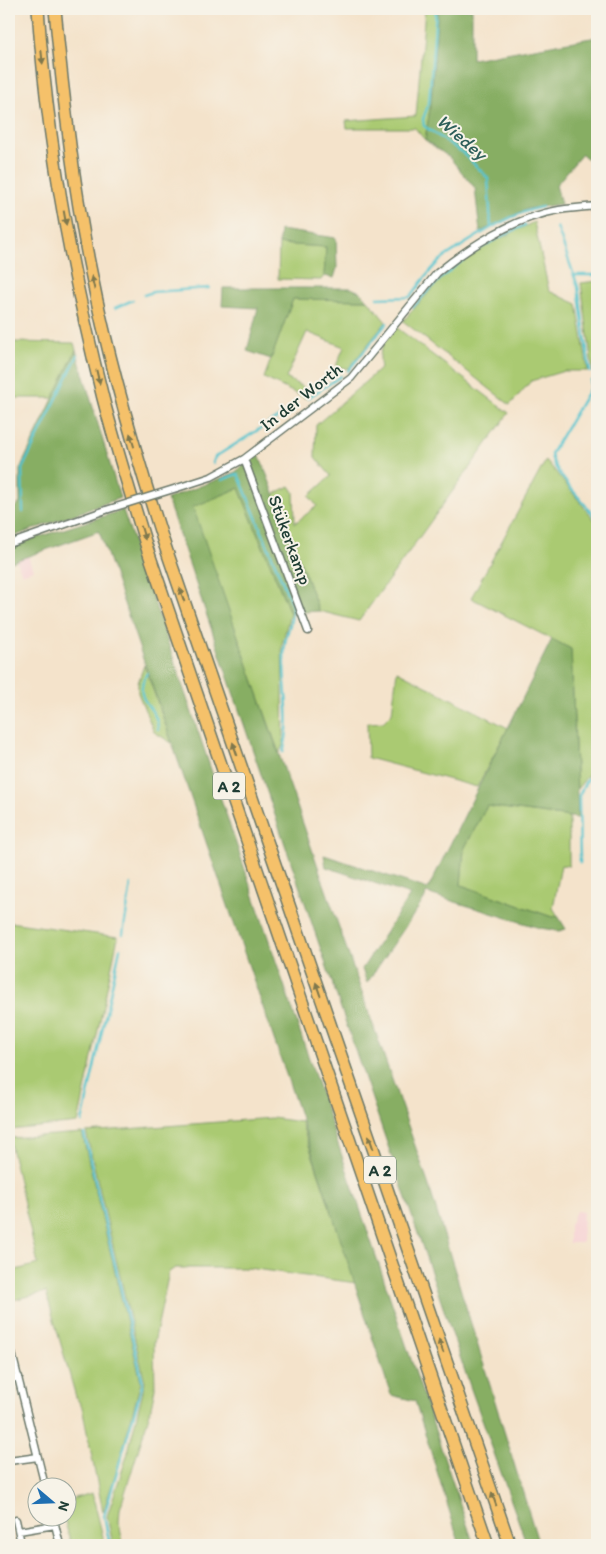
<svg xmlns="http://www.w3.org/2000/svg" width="606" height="1554" font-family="Itim,sans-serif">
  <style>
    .built { fill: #f7cfd2 }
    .green { fill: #aaca72; stroke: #648453 }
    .forest { fill: #87ae64; stroke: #53764c }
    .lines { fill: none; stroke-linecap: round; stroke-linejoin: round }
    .stream { stroke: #57c4ce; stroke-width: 2.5 }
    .minor-casing { stroke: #6a7769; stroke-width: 9 }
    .motorway-casing { stroke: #6a7769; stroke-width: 14 }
    .minor { stroke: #fff; stroke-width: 6 }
    .motorway { stroke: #f5c16b; stroke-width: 11 }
    .minor-bridge-casing { stroke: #6a7769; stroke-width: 9; stroke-linecap: butt }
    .minor-bridge { stroke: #fff; stroke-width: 6 }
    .oneway { fill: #7f784d }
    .labels { text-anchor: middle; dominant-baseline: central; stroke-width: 4; stroke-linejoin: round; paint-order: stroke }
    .shield { fill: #f7f3e8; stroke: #60746a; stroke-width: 1 }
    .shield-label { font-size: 16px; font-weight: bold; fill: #1f3d34 }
    .street-label { font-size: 18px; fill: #1f3d34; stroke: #f7f3e8 }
    .water-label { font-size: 19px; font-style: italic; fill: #2d5f5a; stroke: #f7f3e8 }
  </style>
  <rect width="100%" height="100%" fill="#f7f3e8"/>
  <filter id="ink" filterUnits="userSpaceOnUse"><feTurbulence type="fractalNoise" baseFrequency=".02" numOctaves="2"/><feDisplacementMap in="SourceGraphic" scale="10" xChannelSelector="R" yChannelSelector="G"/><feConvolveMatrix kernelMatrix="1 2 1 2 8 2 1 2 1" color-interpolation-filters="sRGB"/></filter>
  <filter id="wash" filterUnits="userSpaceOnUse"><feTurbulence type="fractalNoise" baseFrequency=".0096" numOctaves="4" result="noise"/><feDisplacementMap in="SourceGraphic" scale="20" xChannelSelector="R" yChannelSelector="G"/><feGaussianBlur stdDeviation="1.12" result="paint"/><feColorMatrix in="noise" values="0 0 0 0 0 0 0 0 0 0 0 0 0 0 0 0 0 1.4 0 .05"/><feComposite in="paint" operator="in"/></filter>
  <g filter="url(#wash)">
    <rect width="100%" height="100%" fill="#f4e3cb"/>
    <path class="built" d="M 28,556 L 33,570 L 22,574 L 16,560 Z
      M 576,1211 L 583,1212 L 582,1243 L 569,1243 L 569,1228 Z"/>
    <path class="green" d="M 425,9 L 438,9 L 431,103 L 425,140 L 415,128 L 347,128 L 346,121 L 416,116 Z
      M 534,222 L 549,291 L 577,304 L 588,371 L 564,371 L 531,381 L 510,405 L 403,321 C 420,302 437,282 457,265 C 480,247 507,235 534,222 Z
      M 279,244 L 326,247 L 324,276 L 321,280 L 278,279 Z
      M 597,281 L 597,374 L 593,373 L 581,283 Z
      M 293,299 L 368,300 L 386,322 L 348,369 L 336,366 L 344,347 L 307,332 L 286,378 L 314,393 L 305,398 L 264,378 Z
      M 396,327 L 509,413 L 359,621 L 319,611 L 274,494 L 290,486 L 294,492 L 295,523 L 317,506 L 309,496 L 331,476 L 315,457 L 316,425 L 381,368 C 377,350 385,341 396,327 Z
      M 9,342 L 74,343 L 76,350 L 55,398 L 9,398 Z
      M 546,460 L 597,523 L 597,764 L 577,789 L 571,649 L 471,598 Z
      M 239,488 L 290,613 L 282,645 L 284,743 L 279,753 L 192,507 Z
      M 144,665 L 172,743 L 154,732 L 138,693 L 138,683 Z
      M 397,671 L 508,728 L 477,787 L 368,758 L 367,723 L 383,722 L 392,713 Z
      M 487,806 L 569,817 L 569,866 L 561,865 L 553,908 L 558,916 L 552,917 L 461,885 L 464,849 Z
      M 9,922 L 118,937 L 78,1123 L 9,1130 Z
      M 272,1118 L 301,1122 L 356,1283 L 248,1268 L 175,1268 L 169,1272 L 154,1343 L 155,1388 L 150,1412 L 120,1509 L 119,1522 L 123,1545 L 113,1545 L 107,1516 L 127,1456 L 145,1382 L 86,1132 Z
      M 82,1133 L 141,1382 L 118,1466 L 103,1512 L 82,1407 L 76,1397 L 46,1292 L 9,1301 L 9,1272 L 38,1264 L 9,1138 Z
      M 92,1493 L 104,1541 L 87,1545 L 71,1545 L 64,1517 L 68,1516 L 68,1500 Z"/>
    <path class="forest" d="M 438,9 L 472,9 L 472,59 L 597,37 L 597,167 L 582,154 L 556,185 L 561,204 L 527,209 L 480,232 L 475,188 L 449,157 L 425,140 L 431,103 Z
      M 280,230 L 336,238 L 337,268 L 334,278 L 324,276 L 326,247 L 279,244 Z
      M 223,288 L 351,288 L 360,292 L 368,300 L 293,299 L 271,359 L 247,351 L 258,308 L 222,306 Z
      M 76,350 L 120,498 L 9,538 L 9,512 L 20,503 L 20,469 Z
      M 259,454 L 319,611 L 290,613 L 239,488 L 193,507 L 428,1183 L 539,1545 L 527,1545 L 471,1389 L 167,499 L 234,473 Z
      M 123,510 L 474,1545 L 460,1545 L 415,1401 L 391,1395 L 298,1109 L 99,531 L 9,563 L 9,548 L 14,545 Z
      M 552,639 L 571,649 L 578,818 L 487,806 L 464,849 L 461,885 L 552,917 L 558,916 L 566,929 L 559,931 L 540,928 L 426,893 L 425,898 L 367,983 L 362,969 L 410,895 L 326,867 L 324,855 L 428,889 Z"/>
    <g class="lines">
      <path class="stream" d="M 436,9 L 429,103 L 423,119 L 424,126 L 463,153 L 488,178 L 491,228
        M 557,227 L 578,287 L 590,372
        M 575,275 L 597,275
        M 144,295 L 153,292 L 209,288
        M 377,298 L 410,297 C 419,286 434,263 446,256 C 476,237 508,214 542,207
        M 413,307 C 449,267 476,247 525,225
        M 115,308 L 133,300
        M 348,371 L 387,323
        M 591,380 L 590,388 L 551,454 C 553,473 585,503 597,519
        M 308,398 L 341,376
        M 213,463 L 215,457 L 293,408
        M 222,480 L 237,474 L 239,476 L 292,605 C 294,619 287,630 285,643 C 280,680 294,716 283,752
        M 23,512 L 22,469 L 78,355
        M 9,522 L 13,520
        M 147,673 C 130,704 159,704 158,730
        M 580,863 L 579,796 L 585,783 L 597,768
        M 123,934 L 131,884
        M 82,1122 L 120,949
        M 84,1134 L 143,1383 L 104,1516 L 109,1541"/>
    </g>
  </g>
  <g filter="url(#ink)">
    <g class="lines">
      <defs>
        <path id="minor" d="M 244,459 L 308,631
          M 177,488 L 211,477 L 244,459 L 351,378 L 437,273 C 470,246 516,217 559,210 C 572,208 585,207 597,206
          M 9,544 L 106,510
          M 9,1341 L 45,1486
          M 9,1380 L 19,1377
          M 9,1461 L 38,1457
          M 53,1516 L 60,1545
          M 16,1520 L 21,1543
          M 19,1531 L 55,1525"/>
        <path id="motorway" d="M 38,9 C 47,140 71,271 103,398 C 116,448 132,498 147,548 L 488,1545
          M 55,9 C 63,97 73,185 91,272 C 109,363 135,452 163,540 L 510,1545"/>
      </defs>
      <use href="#minor" class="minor-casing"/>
      <use href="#motorway" class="motorway-casing"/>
      <use href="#minor" class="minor"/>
      <use href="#motorway" class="motorway"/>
      <defs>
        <path id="minor-bridge" d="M 106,510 L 177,488"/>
      </defs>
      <use href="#minor-bridge" class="minor-bridge-casing"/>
      <use href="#minor-bridge" class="minor-bridge"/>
    </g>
    <defs><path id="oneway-solid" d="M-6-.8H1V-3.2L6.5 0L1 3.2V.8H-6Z" transform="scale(1.25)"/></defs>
    <g class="oneway">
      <use href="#oneway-solid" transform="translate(42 57) rotate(84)"/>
      <use href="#oneway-solid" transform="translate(65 218) rotate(80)"/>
      <use href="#oneway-solid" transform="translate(93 283) rotate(-103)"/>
      <use href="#oneway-solid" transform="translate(98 377) rotate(77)"/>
      <use href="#oneway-solid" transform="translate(132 440) rotate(-107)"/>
      <use href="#oneway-solid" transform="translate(143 533) rotate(73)"/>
      <use href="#oneway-solid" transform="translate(182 595) rotate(-109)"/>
      <use href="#oneway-solid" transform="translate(235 749) rotate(-109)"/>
      <use href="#oneway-solid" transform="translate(318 989) rotate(-109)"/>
      <use href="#oneway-solid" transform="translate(371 1142) rotate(-109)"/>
      <use href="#oneway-solid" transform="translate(441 1346) rotate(-109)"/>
      <use href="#oneway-solid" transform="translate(494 1499) rotate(-109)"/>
    </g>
  </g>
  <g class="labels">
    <g class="shield">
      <rect x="213" y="772.5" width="32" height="27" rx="4"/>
      <rect x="364" y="1156.5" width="32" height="27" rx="4"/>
    </g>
    <g class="shield-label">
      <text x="229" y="786">A 2</text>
      <text x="380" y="1170">A 2</text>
    </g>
    <g class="street-label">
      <text transform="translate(301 397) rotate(-38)">In der Worth</text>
      <text transform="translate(290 540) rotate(70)">Stükerkamp</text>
    </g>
    <g class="water-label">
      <text transform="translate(462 137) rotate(41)">Wiedey</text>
    </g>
  </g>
  <rect width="606" height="1554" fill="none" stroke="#f7f3e8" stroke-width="30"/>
  <g transform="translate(52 1502) rotate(109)"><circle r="24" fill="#f7f3e8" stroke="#a1aaa0"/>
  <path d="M0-4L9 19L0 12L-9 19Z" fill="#1f6fb2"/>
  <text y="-8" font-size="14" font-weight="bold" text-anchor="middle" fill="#1f3d34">N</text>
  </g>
</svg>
